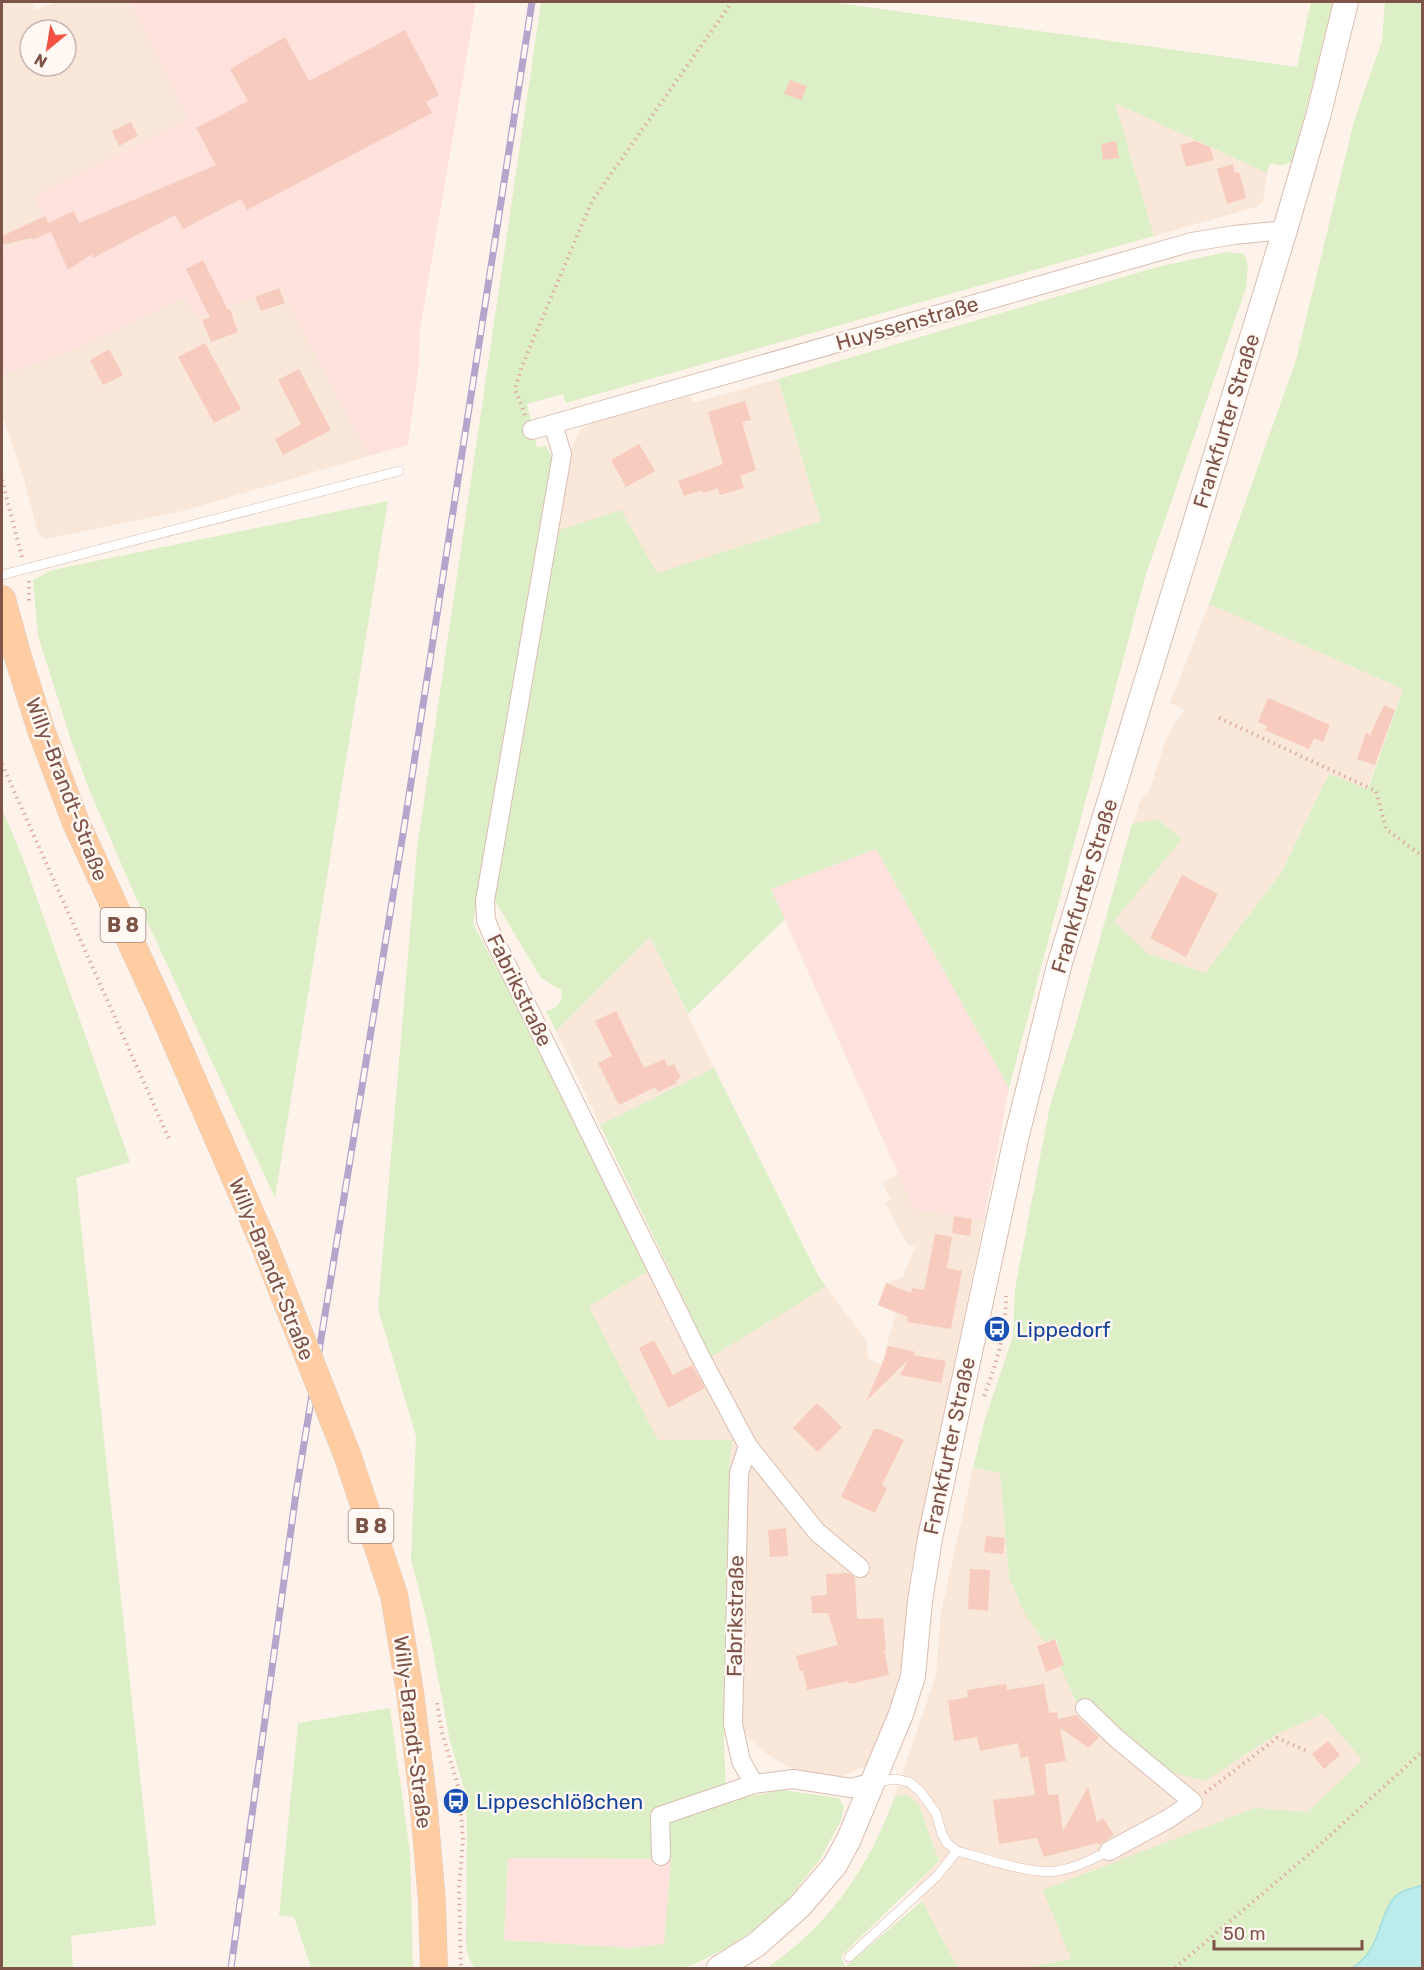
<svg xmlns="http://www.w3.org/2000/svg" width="1424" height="1970" font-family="Rubik,sans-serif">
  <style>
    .residential { fill: #f9e7da; fill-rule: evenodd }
    .commercial { fill: #ffe2de }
    .green { fill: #ddefc6; fill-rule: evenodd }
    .water { fill: #bbeceb; stroke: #a0dedf; stroke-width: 1.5 }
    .building { fill: #f7ccbe }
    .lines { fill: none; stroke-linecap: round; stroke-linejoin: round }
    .lane-casing { stroke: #d8bdb2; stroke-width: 10 }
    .street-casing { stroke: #d8bdb2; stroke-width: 20 }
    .secondary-casing { stroke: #dbbcaf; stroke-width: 26 }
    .primary-casing { stroke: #dbcfcc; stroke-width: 28 }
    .path { stroke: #ddafa0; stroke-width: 4; stroke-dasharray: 1.5 4.5; stroke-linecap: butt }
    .lane { stroke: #fff; stroke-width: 9 }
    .street { stroke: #fff; stroke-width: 18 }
    .secondary { stroke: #fff; stroke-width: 24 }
    .primary { stroke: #ffcda1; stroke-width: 27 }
    .rail-casing { stroke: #b4a5cc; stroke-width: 7 }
    .rail { stroke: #fff8f3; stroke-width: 4.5; stroke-dasharray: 14; stroke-linecap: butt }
    .primary-bridge-casing { stroke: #dbcfcc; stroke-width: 28; stroke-linecap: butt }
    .primary-bridge { stroke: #ffcda1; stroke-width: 27 }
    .labels { text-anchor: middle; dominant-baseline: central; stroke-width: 5; stroke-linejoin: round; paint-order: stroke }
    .shield { fill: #fff8f3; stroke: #a5857c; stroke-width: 1.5 }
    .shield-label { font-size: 20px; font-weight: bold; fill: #7e5449 }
    .street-label { font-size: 21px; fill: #7e5449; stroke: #fff8f3 }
    .transit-label { font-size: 21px; fill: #164399; stroke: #fff8f3; text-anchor: start }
  </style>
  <rect width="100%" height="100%" fill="#fef3ea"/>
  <path class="residential" d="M 2,2 L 32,2 L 36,10 L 56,2 L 130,2 L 188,119 L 33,197 L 52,232 L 32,240 L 2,249 ZM 30,30 L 66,30 L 66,66 L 30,66 Z
    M 1115,103 L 1267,173 L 1263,202 L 1256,207 L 1154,236 Z
    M 280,287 L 369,456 L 183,511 L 45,539 L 38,533 L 23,476 L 2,414 L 2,375 L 80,347 L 185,297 L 197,317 Z
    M 778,379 L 821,521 L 657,573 L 559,530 L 567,459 L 579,431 L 592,423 L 690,396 L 693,403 Z
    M 1209,604 L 1403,689 L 1367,789 L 1329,774 L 1281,873 L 1205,973 L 1148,954 L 1113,921 L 1182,839 L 1157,819 L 1132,824 L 1141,799 L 1149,792 L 1165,741 L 1175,723 L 1185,710 L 1170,703 Z
    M 650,937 L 714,1068 L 600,1125 L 556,1031 Z
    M 898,1173 L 914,1209 L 984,1220 L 910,1575 L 902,1662 L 893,1698 L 871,1756 L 866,1766 L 840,1777 L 797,1772 L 762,1751 L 747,1736 L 724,1737 L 730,1454 L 733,1440 L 658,1440 L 589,1306 L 650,1270 L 697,1365 L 826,1287 L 867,1341 L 868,1358 L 881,1365 L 896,1313 L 878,1305 L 886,1283 L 903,1277 L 915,1247 L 908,1245 L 885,1203 L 891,1199 L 882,1183 Z
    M 973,1468 L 1000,1473 L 1009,1577 L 1025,1614 L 1044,1642 L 1037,1647 L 1046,1671 L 1060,1667 L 1082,1714 L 1205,1781 L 1275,1735 L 1323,1714 L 1362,1760 L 1308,1812 L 1255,1808 L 1044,1890 L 1071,1959 L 1022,1968 L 958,1968 L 914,1886 L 939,1861 L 922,1812 L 919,1805 L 900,1795 L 894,1798 L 936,1675 L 941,1613 Z"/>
  <path class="commercial" d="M 130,2 L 476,2 L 420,329 L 419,363 L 408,445 L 369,456 L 280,287 L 197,318 L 185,297 L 80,347 L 2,375 L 2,249 L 32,240 L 52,231 L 33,197 L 188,119 Z
    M 876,849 L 1009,1088 L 984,1220 L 914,1209 L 771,889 Z
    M 508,1858 L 671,1859 L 665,1944 L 632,1948 L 503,1940 Z"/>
  <path class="green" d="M 541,2 L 831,2 L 1297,67 L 1311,2 L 1333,2 L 1293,161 C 1284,166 1280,167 1270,163 L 1267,173 L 1115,103 L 1154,236 L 566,403 L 563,394 L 527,404 L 537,447 L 546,446 L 553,459 L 473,924 L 526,1022 L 650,1270 L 589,1306 L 658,1440 L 733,1440 L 730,1454 L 724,1737 L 726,1801 L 782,1790 L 839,1798 L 844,1807 L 841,1820 L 821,1858 L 783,1906 L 760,1926 L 728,1947 L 695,1964 L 682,1968 L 475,1968 C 468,1959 467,1952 466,1941 L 467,1822 L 465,1792 L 450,1741 L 429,1630 L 411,1559 L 416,1436 L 378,1309 L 417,849 ZM 508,1858 L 671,1859 L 664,1944 L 632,1948 L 504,1940 Z
    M 1385,2 L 1422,2 L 1422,1885 L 1400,1893 L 1383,1920 L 1375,1943 L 1366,1958 L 1352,1968 L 1022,1968 L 1071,1959 L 1043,1890 L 1255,1808 L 1308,1812 L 1362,1760 L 1323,1714 L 1275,1735 L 1205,1781 L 1159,1769 L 1082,1714 L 1060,1667 L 1064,1665 L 1056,1639 L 1044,1642 L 1025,1614 L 1009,1577 L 1000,1473 L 973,1468 L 985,1419 L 1013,1336 L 1015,1289 L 1050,1105 L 1076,1024 L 1132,824 L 1157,819 L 1182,839 L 1114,921 L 1148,954 L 1205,973 L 1281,873 L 1329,774 L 1368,789 L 1403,689 L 1209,604 L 1296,360 L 1354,121 L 1382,41 Z
    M 1226,252 L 1244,254 L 1248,265 L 1246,288 L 1146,574 L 1009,1088 L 876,849 L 771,889 L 785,919 L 688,1014 L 650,937 L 556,1031 L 546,1011 C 557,1009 564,1001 561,990 L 541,978 L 495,901 L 543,610 L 559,530 L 621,510 L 657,573 L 821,521 L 778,379 L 1157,267 Z
    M 388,501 L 275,1198 L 133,891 L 89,789 L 71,740 L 38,636 L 33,580 L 52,570 Z
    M 2,809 L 22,856 L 130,1162 L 76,1178 L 156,1925 L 71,1936 L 73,1968 L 2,1968 Z
    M 714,1068 L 817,1273 L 826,1287 L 711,1357 L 600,1125 Z
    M 390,1708 L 410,1852 L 413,1968 L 311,1968 L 294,1917 L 279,1916 L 298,1723 Z
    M 900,1795 L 908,1795 L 919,1805 L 939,1861 L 841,1956 L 845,1967 L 922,1901 L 958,1968 L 767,1968 C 828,1926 869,1868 894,1798 Z"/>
  <path class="water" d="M 1422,1885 L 1422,1968 L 1352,1968 C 1385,1948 1377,1908 1400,1893 C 1406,1889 1416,1888 1422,1885 Z"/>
  <path class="building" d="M 405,30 L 439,95 L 426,102 L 432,113 L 247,210 L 241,199 L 183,229 L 175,215 L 93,258 L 92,254 L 68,270 L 51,232 L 32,240 L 31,238 L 2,245 L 2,236 L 45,216 L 48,223 L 74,211 L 79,223 L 216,165 L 196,128 L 248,101 L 230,69 L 285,37 L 309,81 Z
    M 790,80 L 807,86 L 802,100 L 784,94 Z
    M 131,122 L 138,136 L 119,146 L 112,131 Z
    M 1116,141 L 1119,158 L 1103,160 L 1101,144 Z
    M 1195,141 L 1210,147 L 1214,160 L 1186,167 L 1180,145 Z
    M 1233,164 L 1235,173 L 1239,172 L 1246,198 L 1227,204 L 1217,169 Z
    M 203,260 L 228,310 L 230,309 L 238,332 L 211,342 L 202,320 L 210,318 L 186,269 Z
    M 279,288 L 285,303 L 261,311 L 255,297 Z
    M 205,343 L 241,409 L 214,423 L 178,357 Z
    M 109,349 L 123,375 L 103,385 L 90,360 Z
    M 299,369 L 331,430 L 283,455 L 275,439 L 301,424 L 278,380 Z
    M 745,401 L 751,420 L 742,422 L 756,470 L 740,476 L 744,488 L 720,495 L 718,488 L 703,493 L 702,490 L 684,496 L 678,481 L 723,464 L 708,412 Z
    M 639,444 L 655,471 L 626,487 L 611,460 Z
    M 1268,698 L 1330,725 L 1323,742 L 1314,738 L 1309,749 L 1265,730 L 1267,726 L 1258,722 Z
    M 1384,705 L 1395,710 L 1375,765 L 1357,759 L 1366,733 L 1370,735 Z
    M 1182,875 L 1218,894 L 1186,957 L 1150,938 Z
    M 616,1011 L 644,1068 L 664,1059 L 668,1067 L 674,1064 L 681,1078 L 676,1080 L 677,1083 L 658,1092 L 655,1087 L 619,1105 L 598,1063 L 612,1056 L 595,1021 Z
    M 954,1216 L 972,1219 L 970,1236 L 952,1233 Z
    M 935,1234 L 952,1237 L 947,1268 L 962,1271 L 951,1329 L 907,1322 L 908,1317 L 878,1305 L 886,1283 L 911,1293 L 912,1288 L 924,1290 Z
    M 654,1340 L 673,1375 L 692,1365 L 705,1388 L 668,1408 L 639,1348 Z
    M 888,1346 L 916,1352 L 913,1355 L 946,1361 L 941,1383 L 900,1375 L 908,1360 L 867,1400 L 885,1357 Z
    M 817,1403 L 842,1427 L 818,1452 L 793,1428 Z
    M 874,1429 L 880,1429 L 904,1440 L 882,1485 L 887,1488 L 875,1513 L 841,1497 Z
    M 786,1528 L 788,1556 L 770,1557 L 768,1530 Z
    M 986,1536 L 1005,1538 L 1003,1554 L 984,1552 Z
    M 970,1569 L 990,1570 L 988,1611 L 968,1609 Z
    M 849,1573 L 855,1578 L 857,1619 L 883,1618 L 886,1650 L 884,1650 L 889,1675 L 849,1684 L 848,1681 L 807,1690 L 803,1670 L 800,1671 L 796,1656 L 838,1645 L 828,1613 L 812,1613 L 811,1596 L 827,1595 L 826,1574 Z
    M 1055,1639 L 1064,1665 L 1046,1672 L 1037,1646 Z
    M 1006,1684 L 1007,1690 L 1044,1684 L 1049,1713 L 1057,1712 L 1058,1719 L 1076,1715 L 1099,1737 L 1089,1748 L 1060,1728 L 1066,1761 L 1045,1764 L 1048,1795 L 1058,1794 L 1063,1831 L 1088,1787 L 1097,1822 L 1103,1818 L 1114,1835 L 1099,1845 L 1098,1843 L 1044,1857 L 1037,1838 L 999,1844 L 993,1800 L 1035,1795 L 1028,1756 L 1021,1758 L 1018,1743 L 980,1751 L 977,1737 L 954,1741 L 948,1701 L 968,1697 L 967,1690 Z
    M 1328,1741 L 1340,1755 L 1324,1769 L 1312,1754 Z"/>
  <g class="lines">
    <defs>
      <path id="lane" d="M 2,575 L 399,471
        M 876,1782 L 895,1779 L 909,1782 L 920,1791 L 936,1813 L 942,1834 L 947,1843 L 957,1851 C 984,1858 1031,1875 1057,1871 C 1076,1868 1092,1859 1109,1851
        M 849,1957 L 937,1876 L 957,1851"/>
      <path id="street" d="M 553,424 L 562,454 L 485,901 L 486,920 L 492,935 L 701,1358 L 748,1446 L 817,1532 L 860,1568
        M 532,430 L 1192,242 L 1234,235 L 1285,230
        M 748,1446 L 739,1473 L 733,1724 L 741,1761 L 754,1784
        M 1085,1708 L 1116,1738 L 1193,1802 L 1168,1819 L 1109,1851
        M 661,1856 L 660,1816 L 754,1784 L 793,1779 L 851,1788 L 874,1782"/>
      <path id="secondary" d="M 719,1968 L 756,1945 L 800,1906 L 835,1865 L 849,1839 L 901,1714 L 913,1676 L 920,1601 L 930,1538 L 1015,1143 L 1059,966 L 1285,230 L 1319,113 L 1346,2"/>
      <path id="primary" d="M 2,599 L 18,657 L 41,730 L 76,823 L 159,1003 L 264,1244
        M 348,1457 L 394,1595 L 410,1692 L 423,1798 L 432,1902 L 434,1968"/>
    </defs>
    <use href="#lane" class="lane-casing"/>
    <use href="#street" class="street-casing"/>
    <use href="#secondary" class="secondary-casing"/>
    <use href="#primary" class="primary-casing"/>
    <path class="path" d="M 525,415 L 515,389 L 522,366 L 592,201 L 732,2
      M 2,480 L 22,557
      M 29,581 L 29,604
      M 1219,718 L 1376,791 L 1386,829 L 1422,856
      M 2,764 L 170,1141
      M 984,1396 C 997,1363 1006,1331 1006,1296
      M 437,1703 L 442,1733 L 459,1789 L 463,1840 L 459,1887 L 461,1968
      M 1205,1793 L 1277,1738 L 1307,1751
      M 1175,1968 L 1315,1849 L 1422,1752"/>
    <use href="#lane" class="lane"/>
    <use href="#street" class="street"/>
    <use href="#secondary" class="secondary"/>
    <use href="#primary" class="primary"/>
    <defs>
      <path id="rail" d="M 231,1968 L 296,1493 L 403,834 L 532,2"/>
    </defs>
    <use href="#rail" class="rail-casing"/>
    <use href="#rail" class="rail"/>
    <defs>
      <path id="primary-bridge" d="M 264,1244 L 348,1457"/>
    </defs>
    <use href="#primary-bridge" class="primary-bridge-casing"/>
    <use href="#primary-bridge" class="primary-bridge"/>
  </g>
  <defs>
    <symbol id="bus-disc" viewBox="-11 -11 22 22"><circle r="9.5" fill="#1a4fb4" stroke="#fff8f3"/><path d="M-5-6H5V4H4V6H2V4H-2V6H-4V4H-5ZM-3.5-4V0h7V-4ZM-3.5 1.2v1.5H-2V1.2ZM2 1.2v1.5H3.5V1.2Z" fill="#fff"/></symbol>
  </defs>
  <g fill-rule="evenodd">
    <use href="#bus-disc" x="982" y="1314" width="30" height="30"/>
    <use href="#bus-disc" x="441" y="1786" width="30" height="30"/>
  </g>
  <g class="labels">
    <g class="shield">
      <rect x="100.5" y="908" width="45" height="34" rx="4.5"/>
      <rect x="348.5" y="1509" width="45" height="34" rx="4.5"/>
    </g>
    <g class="shield-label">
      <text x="123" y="925">B 8</text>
      <text x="371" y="1526">B 8</text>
    </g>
    <g class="street-label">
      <text transform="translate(907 323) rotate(-16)">Huyssenstraße</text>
      <text transform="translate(1226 421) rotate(-73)">Frankfurter Straße</text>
      <text transform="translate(67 789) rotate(69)">Willy-Brandt-Straße</text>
      <text transform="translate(1084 886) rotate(-73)">Frankfurter Straße</text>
      <text transform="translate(520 990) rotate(64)">Fabrikstraße</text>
      <text transform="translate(272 1269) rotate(68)">Willy-Brandt-Straße</text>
      <text transform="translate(949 1446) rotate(-78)">Frankfurter Straße</text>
      <text transform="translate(735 1616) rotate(-89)">Fabrikstraße</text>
      <text transform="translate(413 1732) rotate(83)">Willy-Brandt-Straße</text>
    </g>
    <g class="transit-label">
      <text x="1016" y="1329">Lippedorf</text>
      <text x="476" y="1801">Lippeschlößchen</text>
    </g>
  </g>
  <rect width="1424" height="1970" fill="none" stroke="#7e5449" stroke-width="6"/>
  <g transform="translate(48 48) rotate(210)"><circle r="28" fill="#fff8f3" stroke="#cbb6af" stroke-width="1.5"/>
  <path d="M0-4.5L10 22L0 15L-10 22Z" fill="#f45043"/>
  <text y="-9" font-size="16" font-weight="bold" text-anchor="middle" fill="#7e5449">N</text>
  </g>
  <path d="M1214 1940v9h148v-9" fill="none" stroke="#7e5449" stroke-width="3"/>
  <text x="1223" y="1940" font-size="18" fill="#7e5449" stroke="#fff8f3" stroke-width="4.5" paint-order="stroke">50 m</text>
</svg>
